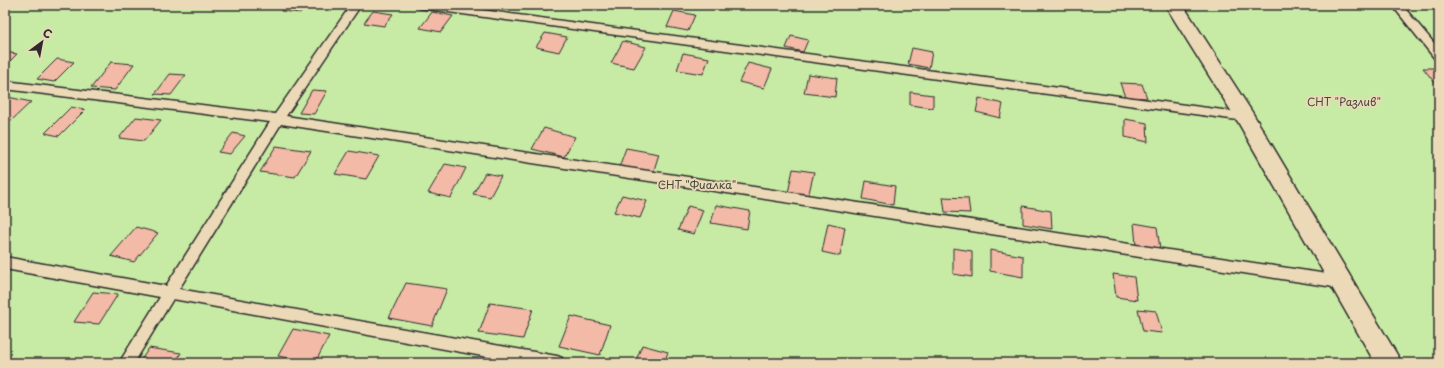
<svg xmlns="http://www.w3.org/2000/svg" width="1444" height="368" font-family="'Playpen Sans',sans-serif">
  <style>
    .green { fill: #c7eba4; stroke: #798b68 }
    .building { fill: #f2baa7; stroke: #2b2b2b }
    .lines { fill: none; stroke-linecap: round; stroke-linejoin: round }
    .service-casing { stroke: #2b2b2b; stroke-width: 3 }
    .minor-casing { stroke: #2b2b2b; stroke-width: 3 }
    .service { fill: #ecd9b7; fill-rule: evenodd }
    .minor { fill: #ecd9b7; fill-rule: evenodd }
    .labels { text-anchor: middle; dominant-baseline: central; stroke-width: 3.5; stroke-linejoin: round; paint-order: stroke }
    .park-label { font-size: 11px; fill: #42483d; stroke: #ecd9b7 }
  </style>
  <rect width="100%" height="100%" fill="#edd3b4"/>
  <filter id="ink" filterUnits="userSpaceOnUse"><feTurbulence type="fractalNoise" baseFrequency=".025" numOctaves="2"/><feDisplacementMap in="SourceGraphic" scale="8" xChannelSelector="R" yChannelSelector="G"/><feConvolveMatrix kernelMatrix="1 2 1 2 8 2 1 2 1" color-interpolation-filters="sRGB"/></filter>
  <g filter="url(#ink)">
    <path class="green" d="M 5,5 L 1439,5 L 1439,363 L 5,363 Z"/>
    <path class="building" d="M 226,5 L 251,5 L 249,8 Z
      M 285,5 L 306,5 L 301,13 L 281,11 Z
      M 526,5 L 550,5 L 547,10 L 525,6 Z
      M 373,11 L 393,14 L 384,26 L 364,23 Z
      M 674,11 L 695,15 L 688,31 L 667,27 Z
      M 432,12 L 453,16 L 441,32 L 420,28 Z
      M 545,33 L 567,37 L 559,52 L 536,47 Z
      M 791,36 L 808,40 L 803,52 L 786,48 Z
      M 623,41 L 646,47 L 634,68 L 611,63 Z
      M 912,48 L 932,52 L 929,68 L 908,64 Z
      M 5,52 L 17,54 L 5,66 Z
      M 683,53 L 709,58 L 703,74 L 677,70 Z
      M 57,59 L 74,62 L 54,82 L 37,79 Z
      M 111,62 L 134,64 L 115,90 L 91,88 Z
      M 748,63 L 772,69 L 764,88 L 739,82 Z
      M 1423,68 L 1433,68 L 1439,76 L 1439,88 Z
      M 170,74 L 186,75 L 171,95 L 155,94 Z
      M 808,74 L 837,78 L 835,97 L 804,93 Z
      M 1120,83 L 1142,84 L 1147,98 L 1125,97 Z
      M 312,90 L 327,91 L 314,114 L 299,113 Z
      M 910,92 L 933,95 L 933,108 L 910,105 Z
      M 8,97 L 31,102 L 12,120 L 5,119 L 5,101 Z
      M 979,98 L 1003,104 L 1000,118 L 976,112 Z
      M 71,107 L 85,110 L 59,136 L 45,133 Z
      M 136,117 L 161,120 L 144,141 L 119,138 Z
      M 1125,119 L 1147,123 L 1148,142 L 1125,137 Z
      M 544,128 L 575,137 L 564,157 L 532,149 Z
      M 233,133 L 245,136 L 230,154 L 218,152 Z
      M 276,146 L 311,151 L 295,177 L 260,172 Z
      M 626,148 L 659,154 L 653,173 L 619,167 Z
      M 349,151 L 379,156 L 366,179 L 335,174 Z
      M 445,164 L 466,168 L 451,198 L 428,193 Z
      M 793,169 L 814,172 L 808,197 L 788,193 Z
      M 485,173 L 501,176 L 490,197 L 473,194 Z
      M 866,181 L 895,186 L 893,205 L 863,199 Z
      M 622,195 L 647,201 L 640,218 L 614,212 Z
      M 943,197 L 968,198 L 970,213 L 945,212 Z
      M 716,205 L 750,211 L 747,229 L 711,223 Z
      M 688,206 L 703,210 L 694,234 L 678,230 Z
      M 1023,206 L 1051,211 L 1052,229 L 1023,224 Z
      M 828,223 L 845,227 L 840,256 L 822,252 Z
      M 1134,223 L 1157,227 L 1160,249 L 1136,245 Z
      M 136,227 L 158,233 L 134,262 L 111,256 Z
      M 953,248 L 972,251 L 972,277 L 953,274 Z
      M 990,250 L 1023,256 L 1023,277 L 990,271 Z
      M 1113,274 L 1134,277 L 1137,300 L 1116,297 Z
      M 406,283 L 447,289 L 432,326 L 389,318 Z
      M 93,292 L 118,294 L 99,324 L 74,322 Z
      M 490,303 L 533,309 L 523,339 L 479,333 Z
      M 1138,309 L 1156,311 L 1162,333 L 1143,331 Z
      M 571,316 L 610,325 L 600,355 L 559,346 Z
      M 293,329 L 329,336 L 315,363 L 278,356 Z
      M 642,345 L 668,352 L 664,363 L 635,363 Z
      M 149,348 L 181,353 L 175,363 L 139,363 Z"/>
    <g class="lines">
      <defs>
        <path id="service" d="M 351,5 L 361,5 L 286,116 L 1340,276 L 1345,278 L 1347,282 L 1345,286 L 1340,288 L 281,124 L 179,289 L 557,356 L 562,358 L 564,363 L 521,363 L 173,299 L 134,363 L 119,363 L 160,297 L 5,269 L 5,257 L 166,286 L 270,122 L 5,89 L 5,81 L 275,114 Z
          M 414,5 L 444,5 L 1245,113 L 1249,114 L 1251,117 L 1249,120 L 1245,121 L 419,8 Z
          M 1392,5 L 1402,5 L 1439,49 L 1439,60 L 1435,59 Z"/>
        <path id="minor" d="M 1165,5 L 1183,5 L 1252,112 L 1402,363 L 1375,363 L 1238,122 Z"/>
      </defs>
      <use href="#service" class="service-casing"/>
      <use href="#minor" class="minor-casing"/>
      <use href="#service" class="service"/>
      <use href="#minor" class="minor"/>
    </g>
  </g>
  <g class="labels">
    <g class="park-label">
      <text x="1344" y="101">СНТ "Разлив"</text>
      <text x="697" y="184">СНТ "Фиалка"</text>
    </g>
  </g>
  <rect width="1444" height="368" fill="none" stroke="#ecd9b7" stroke-width="20"/>
  <rect x="10" y="10" width="1424" height="348" fill="none" stroke="#2b2b2b" stroke-width="1.5" filter="url(#ink)"/>
  <g transform="translate(42 42) rotate(32)" stroke="#ecd9b7" stroke-width="3" paint-order="stroke">
  <path d="M0-3L7 15L0 10L-7 15Z" fill="#2b2b2b"/>
  <text y="-6" font-size="11" font-weight="bold" text-anchor="middle" fill="#2b2b2b">С</text>
  </g>
</svg>
